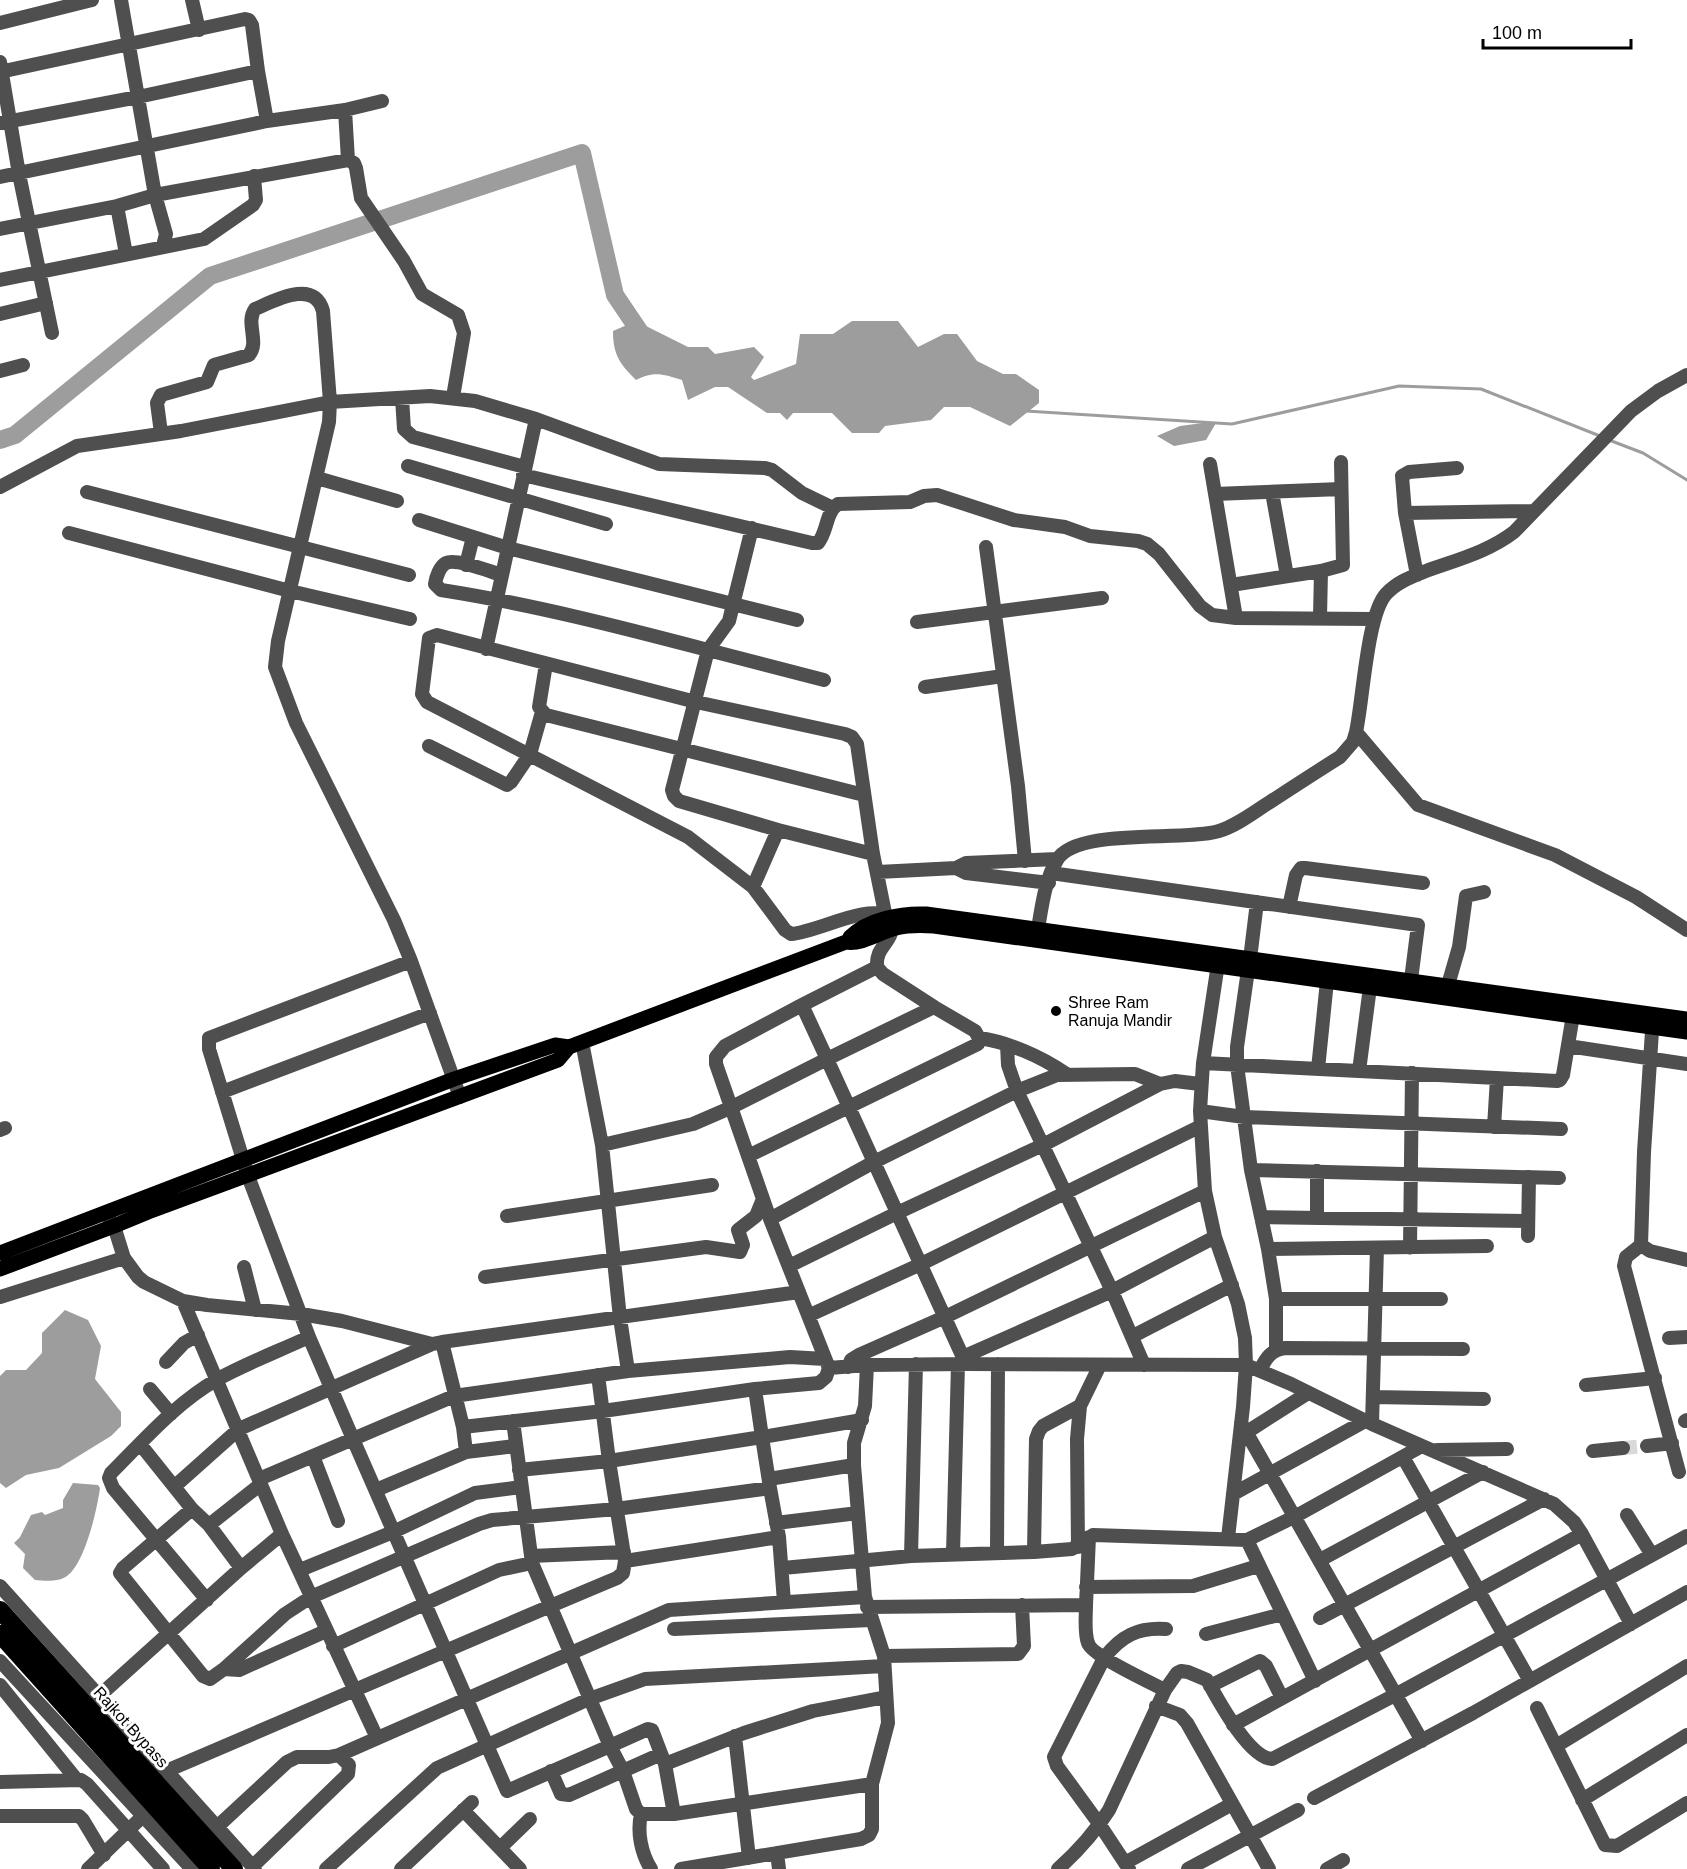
<svg xmlns="http://www.w3.org/2000/svg" width="1687" height="1869" font-family="Helvetica,sans-serif">
  <style>
    .water { fill: #9d9d9d }
    .lines { fill: none; stroke-linecap: round; stroke-linejoin: round }
    .stream { stroke: #9d9d9d; stroke-width: 3 }
    .river { stroke: #9d9d9d; stroke-width: 18 }
    .minor-tunnel { stroke: #d9d9d9; stroke-width: 14; stroke-dasharray: 14 7; stroke-linecap: butt }
    .minor { stroke: #4f4f4f; stroke-width: 14 }
    .major { stroke: #000; stroke-width: 15 }
    .highway { stroke: #000; stroke-width: 18 }
    .poi-dot { fill: #000; stroke: #fff; stroke-width: 2 }
    .labels { text-anchor: middle; dominant-baseline: central; stroke-width: 6; stroke-linejoin: round; paint-order: stroke }
    .poi-label { font-size: 16px; fill: #000; stroke: #fff; text-anchor: start }
    .street-label { font-size: 16px; fill: #000; stroke: #fff }
  </style>
  <rect width="100%" height="100%" fill="#fff"/>
  <path class="water" d="M 636,321 L 688,347 L 708,347 L 715,354 L 754,347 L 764,357 L 751,377 L 754,380 L 796,364 L 800,334 L 833,334 L 852,321 L 898,321 L 918,347 L 944,334 L 957,334 L 977,361 L 1003,374 L 1016,374 L 1039,390 L 1039,403 L 1010,426 L 970,407 L 944,407 L 931,420 L 885,426 L 879,433 L 852,433 L 832,413 L 793,413 L 787,420 L 780,413 L 767,413 L 728,387 L 715,387 L 688,400 L 682,380 C 662,374 655,371 636,380 C 620,364 613,355 613,331 Z
    M 1203,423 L 1216,423 L 1206,440 L 1174,446 L 1157,436 L 1180,426 Z
    M 65,1310 L 88,1320 L 101,1346 L 95,1379 L 121,1412 L 121,1426 L 111,1436 L 59,1468 L 26,1475 L 6,1488 L 0,1483 L 0,1376 L 6,1370 L 26,1370 L 42,1353 L 42,1333 Z
    M 73,1483 L 98,1485 L 100,1488 C 97,1510 85,1563 67,1576 C 59,1582 45,1581 35,1580 L 23,1568 L 25,1554 L 14,1543 L 20,1537 L 31,1515 L 42,1512 L 45,1515 L 63,1508 L 63,1500 Z"/>
  <g class="lines">
    <path class="stream" d="M 1026,411 L 1232,424 L 1399,386 L 1481,389 L 1600,436
      M 1609,440 L 1643,453 L 1687,480"/>
    <path class="river" d="M 0,440 L 15,435 L 210,276 L 582,153 L 615,295 L 646,341"/>
    <path class="minor-tunnel" d="M 1623,1448 L 1647,1446"/>
    <path class="minor" d="M 121,0 L 155,195 L 166,234 L 163,246
      M 192,0 L 199,30
      M 0,23 L 92,0
      M 0,62 L 19,174 L 52,333
      M 0,72 L 245,19 L 249,20 L 252,25 L 258,71
      M 345,110 L 348,160
      M 0,123 L 138,97 L 258,71 L 267,121
      M 0,177 L 267,121 L 345,110 L 382,101
      M 117,206 L 126,254
      M 0,229 L 117,206 L 155,195 L 348,160 L 354,163 L 356,168 L 361,198 L 404,261 L 422,294 L 458,315 L 464,333 L 453,397
      M 0,280 L 204,239 L 253,205 L 256,200 L 254,176
      M 0,314 L 46,303
      M 0,371 L 23,365
      M 402,398 L 404,429 L 413,437 L 525,467
      M 161,433 L 157,403 L 161,395 L 207,382 L 214,365 L 249,355 C 260,342 245,323 255,309 C 276,300 314,279 323,311 L 330,402 L 329,422 L 278,641 L 275,667 L 296,723 L 394,920 L 411,961 L 460,1097
      M 1210,464 L 1236,618
      M 408,466 L 606,524
      M 523,475 L 812,543 L 818,543 C 828,531 825,513 838,504 L 910,502 L 924,496 L 937,495 L 1014,520 L 1065,527 L 1090,536 L 1138,541 L 1147,544 L 1159,554 L 1200,606 L 1212,615 L 1236,618 L 1373,619
      M 317,478 L 397,501
      M 0,487 L 77,446 L 181,431 L 330,402 L 430,396 L 475,401 L 536,419 L 659,464 L 765,468 L 772,470 L 802,493 L 833,508
      M 87,492 L 409,575
      M 1272,492 L 1287,576
      M 1215,494 L 1341,489
      M 1405,513 L 1534,511
      M 419,520 L 508,548 L 797,620
      M 752,528 L 729,621 L 708,650 L 824,680
      M 69,533 L 290,591 L 410,619
      M 986,547 L 1018,786 L 1025,861
      M 466,565 L 473,537
      M 502,575 C 491,572 456,558 446,563 C 440,566 436,577 435,584 L 441,590 C 531,604 620,627 708,650 L 672,790 L 674,796 L 679,801 L 778,830 L 753,887
      M 1417,575 L 1405,513 L 1402,476 L 1409,472 L 1457,468
      M 1231,585 L 1321,571 L 1343,565 L 1341,462
      M 1320,617 L 1321,571
      M 917,622 L 1102,598
      M 486,649 L 536,419
      M 546,664 L 539,707 L 546,715 L 864,795
      M 925,687 L 1003,676
      M 1356,732 L 1418,805 L 1555,855 L 1636,897 L 1687,930
      M 429,746 L 507,785 L 511,782 L 530,754 L 542,712
      M 778,830 L 873,854
      M 956,868 L 966,873 L 1049,883
      M 878,872 L 956,868 L 966,863 L 1057,859
      M 1051,873 L 1418,925 L 1411,980
      M 1289,907 L 1296,875 L 1301,868 L 1305,868 L 1423,883
      M 1036,940 C 1041,915 1043,883 1057,860 C 1076,827 1182,842 1219,831 C 1238,825 1254,812 1270,802 C 1293,787 1316,772 1340,757 L 1353,742 L 1356,732 C 1363,700 1367,615 1386,594 C 1397,582 1411,577 1426,571 C 1456,560 1488,552 1514,532 L 1631,411 L 1658,391 L 1687,375
      M 1219,957 L 1203,1063 L 1200,1111 L 1205,1191 L 1215,1237 L 1238,1304 L 1245,1338 L 1246,1365 L 1243,1407 L 1228,1538
      M 1250,959 L 1257,902
      M 1248,970 L 1237,1047 L 1237,1065 L 1251,1170 L 1268,1249 L 1276,1299 L 1276,1349
      M 1448,985 L 1459,947 L 1466,896 L 1484,892
      M 802,1005 L 827,1059 L 934,1007 L 883,974 L 877,967 C 875,943 897,944 891,917 C 866,903 819,932 791,934 L 785,930 L 753,887 L 688,837 L 427,702 L 422,694 L 429,638 L 437,635 L 696,702 L 845,734 L 852,737 L 857,744 L 873,854 L 885,913
      M 1653,1016 L 1644,1152 L 1641,1245 L 1650,1251 L 1687,1260
      M 979,1038 C 1008,1042 1040,1056 1065,1073
      M 582,1042 L 602,1145 L 620,1318 L 628,1371
      M 1007,1045 L 1008,1065 L 1017,1091 L 1112,1291 L 1144,1365
      M 1568,1046 L 1687,1064
      M 1203,1063 L 1557,1081 L 1560,1080 L 1563,1075 L 1573,1015
      M 1318,1069 L 1327,981
      M 1359,1071 L 1370,987
      M 222,1092 L 430,1013
      M 1200,1111 L 1244,1117 L 1561,1129
      M 1494,1127 L 1497,1078
      M 0,1130 L 5,1128
      M 602,1145 L 693,1124 L 730,1108 L 827,1059 L 966,1364
      M 748,1156 L 978,1044 L 979,1038 L 975,1031 L 934,1007
      M 1251,1170 L 1559,1178
      M 1317,1171 L 1317,1218
      M 108,1216 L 114,1226 L 124,1258 L 138,1277 L 144,1282 L 183,1301 L 207,1305 L 301,1314 L 342,1321 L 432,1344 L 442,1342 L 463,1427 L 466,1452
      M 507,1216 L 712,1185
      M 1261,1217 L 1528,1221
      M 770,1219 L 874,1162 L 1017,1091 L 1057,1075 L 1135,1074 L 1160,1084 L 1175,1081 L 1200,1084
      M 1528,1236 L 1529,1177
      M 1641,1245 L 1626,1257 L 1624,1266 L 1679,1472
      M 1410,1248 L 1412,1073
      M 1268,1249 L 1487,1246
      M 789,1266 L 897,1213 L 1043,1145 L 1160,1084
      M 244,1267 L 255,1310
      M 485,1277 L 706,1247 L 740,1252 L 743,1245 L 738,1230 L 756,1216 L 763,1199
      M 0,1297 L 124,1258
      M 1276,1299 L 1441,1299
      M 183,1301 L 282,1534 L 377,1738
      M 810,1315 L 921,1264 L 1201,1126
      M 1133,1336 L 1232,1285
      M 1669,1338 L 1687,1337
      M 442,1342 L 799,1292
      M 963,1357 L 1112,1291 L 1215,1237
      M 166,1362 L 184,1343 L 198,1335
      M 848,1367 L 851,1360 L 859,1355 L 945,1317 L 1205,1191
      M 829,1368 L 867,1365 L 966,1364 L 1246,1365 L 1291,1384 L 1372,1424 L 1554,1504 L 1574,1522 L 1582,1534 L 1631,1624
      M 1260,1370 C 1266,1358 1271,1350 1285,1348 L 1463,1349
      M 1586,1385 L 1655,1378
      M 150,1389 L 171,1414
      M 755,1389 L 819,1383 L 826,1377 L 829,1368 L 770,1219 L 716,1064 L 716,1057 L 725,1046 L 802,1005 L 877,967
      M 1373,1397 L 1484,1399
      M 513,1421 L 532,1563 L 610,1746 L 507,1791 L 353,1439 L 454,1396 L 628,1371 L 790,1357 L 825,1359
      M 1685,1421 L 1687,1420
      M 1241,1423 L 1422,1741
      M 1372,1424 L 1377,1248
      M 463,1427 L 603,1411 L 755,1389 L 762,1437 L 862,1420
      M 1247,1432 L 1308,1393
      M 140,1444 L 192,1509 L 209,1525
      M 1647,1446 L 1672,1443
      M 1437,1450 L 1507,1449
      M 1593,1451 L 1623,1448
      M 313,1456 L 338,1521
      M 1403,1457 L 1530,1681
      M 519,1470 L 609,1461 L 762,1437 L 770,1488
      M 259,1479 L 353,1439 L 309,1337
      M 769,1479 L 854,1465
      M 175,1486 L 239,1429 L 432,1344
      M 376,1490 L 466,1452 L 515,1446
      M 1233,1494 L 1365,1421
      M 192,1509 L 123,1568 L 120,1573 L 203,1676 L 210,1679 L 224,1669
      M 1627,1515 L 1652,1555
      M 776,1523 L 858,1513
      M 1247,1540 L 1315,1681
      M 1078,1547 L 1077,1439 L 1080,1406 L 1100,1365
      M 1034,1552 L 1036,1439 L 1039,1431 L 1043,1426 L 1080,1406
      M 997,1553 L 998,1364
      M 953,1554 L 958,1364
      M 531,1556 L 624,1552
      M 911,1556 L 916,1364
      M 1320,1560 L 1483,1472
      M 625,1561 L 779,1537
      M 241,1568 L 209,1525 L 261,1484
      M 783,1568 L 911,1556 L 1034,1552 L 1072,1549 L 1093,1535 L 1247,1540 L 1296,1516 L 1422,1446
      M 300,1570 L 393,1532 L 475,1493 L 521,1487
      M 0,1586 L 255,1869
      M 1086,1587 L 1193,1586 L 1258,1566
      M 207,1600 L 113,1488 L 109,1478 L 111,1473 C 144,1440 177,1402 218,1379 C 247,1363 279,1351 309,1337 L 248,1176 L 209,1049 L 209,1038 L 411,961
      M 1086,1605 C 1086,1617 1084,1632 1088,1643 C 1091,1655 1151,1683 1165,1690 L 1177,1673 L 1181,1671 L 1188,1672 L 1207,1680 C 1218,1700 1249,1758 1272,1759 L 1395,1695 L 1687,1536
      M 867,1607 L 1086,1605 L 1089,1537
      M 1320,1618 L 1544,1499
      M 674,1629 L 871,1620
      M 326,1631 L 239,1670 L 224,1669 L 285,1614 L 311,1597 L 479,1524 L 492,1520 L 616,1509 L 770,1488 L 779,1537 L 784,1602
      M 1206,1634 L 1282,1614
      M 333,1646 L 499,1570 L 532,1563
      M 884,1656 L 1018,1654 L 1024,1646 L 1022,1605
      M 0,1661 L 192,1869
      M 0,1685 L 76,1779
      M 1210,1686 L 1260,1661 L 1266,1666 L 1282,1698
      M 98,1697 L 241,1568 L 282,1534
      M 1156,1706 L 1180,1715 L 1187,1723 L 1269,1869
      M 1537,1708 L 1605,1845 L 1617,1846 L 1687,1803
      M 1233,1725 L 1582,1534
      M 735,1736 L 749,1858
      M 1556,1746 L 1687,1666
      M 665,1764 L 674,1814
      M 166,1771 C 317,1707 466,1641 617,1578 L 623,1573 L 625,1561 L 609,1461 L 598,1375
      M 551,1771 L 561,1794 L 569,1795 L 661,1754
      M 0,1782 L 81,1780 L 87,1784 L 163,1869
      M 872,1784 L 674,1814 L 641,1814 L 636,1809 L 623,1771 L 610,1746 L 648,1729 L 652,1730 L 665,1764 L 744,1733 L 813,1711 L 886,1697
      M 1314,1798 L 1473,1713 L 1687,1592
      M 1582,1800 L 1687,1735
      M 463,1810 L 520,1869
      M 641,1814 C 637,1832 641,1853 651,1869
      M 0,1816 L 79,1816 L 83,1820 L 104,1855
      M 218,1826 L 287,1762 L 297,1757 L 329,1757 L 339,1755 L 669,1610 L 865,1597
      M 500,1848 L 530,1819
      M 777,1853 L 779,1869
      M 1125,1863 L 1232,1804
      M 253,1866 L 348,1774 L 349,1765 L 339,1755
      M 88,1869 L 143,1816
      M 326,1869 L 437,1768 L 589,1699 L 645,1679 L 884,1666
      M 401,1869 L 472,1802
      M 681,1869 L 861,1839 L 869,1835 L 872,1829 L 872,1784 L 888,1723 L 884,1656 L 865,1597 L 854,1465 L 854,1443 L 865,1406 L 867,1365
      M 1058,1869 C 1077,1852 1095,1832 1109,1810 L 1165,1690
      M 1129,1869 L 1100,1825 L 1057,1766 L 1054,1757 L 1104,1658 C 1121,1636 1138,1627 1166,1629
      M 1188,1869 L 1298,1810
      M 1327,1869 L 1343,1860"/>
    <path class="major" d="M 850,937 C 868,919 901,913 926,914 L 1687,1019
      M 0,1253 L 454,1079 L 555,1045 L 569,1047
      M 0,1269 L 114,1226 L 148,1212 L 558,1060 L 569,1047 L 846,942 C 862,945 880,932 896,928 C 908,925 921,925 934,926 L 1687,1032"/>
    <path class="highway" d="M 0,1610 L 234,1869
      M 0,1634 L 211,1869"/>
  </g>
  <circle class="poi-dot" cx="1056" cy="1011" r="6"/>
  <g class="labels">
    <g class="poi-label">
      <text x="1068" y="1002">Shree Ram<tspan x="1068" dy="18">Ranuja Mandir</tspan></text>
    </g>
    <g class="street-label">
      <text transform="translate(131 1727) rotate(48)">Rajkot Bypass</text>
    </g>
  </g>
  <path d="M1483 39v9h148v-9" fill="none" stroke="#000000" stroke-width="3"/>
  <text x="1492" y="39" font-size="18" fill="#000000" stroke="#ffffff" stroke-width="4.5" paint-order="stroke">100 m</text>
</svg>
